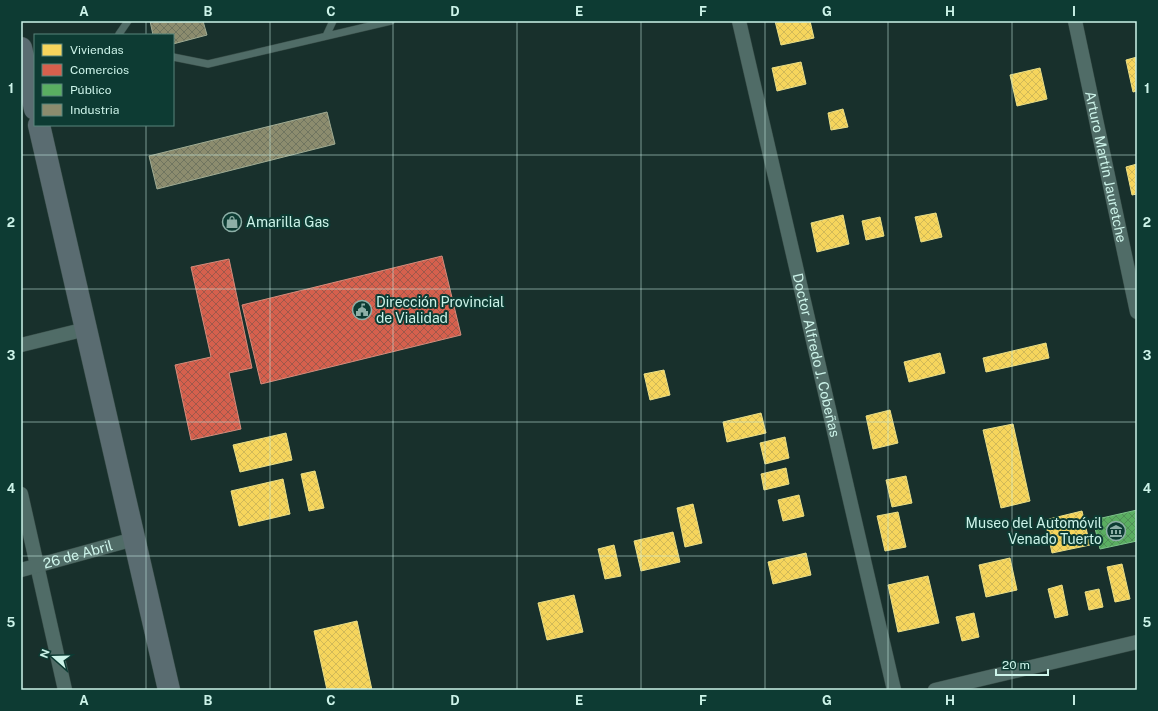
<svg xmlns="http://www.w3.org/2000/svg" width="1158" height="711" font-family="'Public Sans',sans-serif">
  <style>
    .homes { fill: url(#homes-cross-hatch); stroke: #e9de86 }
    .shops { fill: url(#shops-cross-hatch); stroke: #d38c7c }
    .public { fill: url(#public-cross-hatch); stroke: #7cc38a }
    .industry { fill: url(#industry-cross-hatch); stroke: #9fab93 }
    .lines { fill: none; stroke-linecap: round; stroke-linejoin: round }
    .lane-casing { stroke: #374c47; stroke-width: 8 }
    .street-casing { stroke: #374c47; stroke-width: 15 }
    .highway-casing { stroke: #374c47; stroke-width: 23 }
    .lane { stroke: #506c67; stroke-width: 7 }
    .street { stroke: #506c67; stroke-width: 14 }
    .highway { stroke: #5a6c71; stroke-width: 22 }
    .grid { fill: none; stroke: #ccf3e9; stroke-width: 1; stroke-opacity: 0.55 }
    .labels { text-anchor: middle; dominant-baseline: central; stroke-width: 4; stroke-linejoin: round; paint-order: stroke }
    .street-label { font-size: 14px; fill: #ccf3e9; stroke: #0d3b33 }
    .poi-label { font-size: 14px; fill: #ccf3e9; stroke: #0d3b33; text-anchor: start }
    .neatline { fill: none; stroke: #ccf3e9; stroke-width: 1.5 }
    .grid-label { font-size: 13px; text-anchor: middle; font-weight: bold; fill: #ccf3e9 }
  </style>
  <defs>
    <pattern id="homes-cross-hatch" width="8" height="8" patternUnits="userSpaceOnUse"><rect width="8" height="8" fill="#f6d55c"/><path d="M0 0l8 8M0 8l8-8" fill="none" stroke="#d1b958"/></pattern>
    <pattern id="shops-cross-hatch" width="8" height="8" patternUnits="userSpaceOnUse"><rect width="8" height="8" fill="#d6604d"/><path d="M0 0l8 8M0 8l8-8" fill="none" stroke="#a0584b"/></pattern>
    <pattern id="public-cross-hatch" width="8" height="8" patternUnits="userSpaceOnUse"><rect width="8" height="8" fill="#5aae61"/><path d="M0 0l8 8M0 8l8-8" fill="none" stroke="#519059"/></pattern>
    <pattern id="industry-cross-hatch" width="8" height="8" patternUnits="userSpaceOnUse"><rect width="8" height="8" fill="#8c8c6e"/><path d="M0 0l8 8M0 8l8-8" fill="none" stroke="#707560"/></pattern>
  </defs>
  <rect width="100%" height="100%" fill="#18302c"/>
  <path class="homes" d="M 775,21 L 810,21 L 814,38 L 781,45 Z
    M 1137,57 L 1137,91 L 1133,92 L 1126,60 Z
    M 801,62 L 806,84 L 777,91 L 772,68 Z
    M 1040,68 L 1047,99 L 1017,106 L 1010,75 Z
    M 843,109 L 848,127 L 831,130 L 828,113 Z
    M 1137,164 L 1137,194 L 1132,195 L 1126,167 Z
    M 936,213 L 942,237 L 921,242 L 915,217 Z
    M 843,215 L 849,244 L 817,252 L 811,223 Z
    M 880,217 L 884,236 L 866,240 L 862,221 Z
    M 1046,343 L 1049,358 L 986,372 L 983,358 Z
    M 940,353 L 945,373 L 909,382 L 904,362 Z
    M 664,370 L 670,395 L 650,400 L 644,374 Z
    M 890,410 L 898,443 L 873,449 L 866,416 Z
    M 761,413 L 766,433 L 727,442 L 723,422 Z
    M 1013,424 L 1030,501 L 1001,508 L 983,430 Z
    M 286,433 L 292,460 L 240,472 L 233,445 Z
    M 785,437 L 789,458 L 765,464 L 760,443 Z
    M 786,468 L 789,484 L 764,490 L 761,474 Z
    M 315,471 L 324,508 L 309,511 L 301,474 Z
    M 906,476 L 912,503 L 892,507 L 886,480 Z
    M 283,479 L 290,514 L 239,526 L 231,491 Z
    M 799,495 L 804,516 L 783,521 L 778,500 Z
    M 693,504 L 702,543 L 685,547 L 677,508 Z
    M 1082,511 L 1090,545 L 1052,553 L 1045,520 Z
    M 898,512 L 906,547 L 885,551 L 877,516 Z
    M 673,532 L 680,562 L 641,571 L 634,541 Z
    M 614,545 L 621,576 L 605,579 L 598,549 Z
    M 806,553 L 811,575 L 773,584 L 768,562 Z
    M 1010,558 L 1017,590 L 986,597 L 979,565 Z
    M 1122,564 L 1130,599 L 1115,602 L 1107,567 Z
    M 928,576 L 939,623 L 898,632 L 888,585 Z
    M 1062,585 L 1068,615 L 1055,618 L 1048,589 Z
    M 1099,589 L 1103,607 L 1089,610 L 1085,592 Z
    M 574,595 L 583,632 L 547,640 L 538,603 Z
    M 974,613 L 979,637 L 962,641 L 956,617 Z
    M 357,621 L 372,690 L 327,690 L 314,631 Z"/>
  <path class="shops" d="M 442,256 L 461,335 L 261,384 L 242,305 Z
    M 229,259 L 252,368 L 229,373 L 241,429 L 191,440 L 175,365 L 211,357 L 191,267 Z"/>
  <path class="public" d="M 1137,510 L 1137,541 L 1100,549 L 1093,520 Z"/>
  <path class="industry" d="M 150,21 L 203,21 L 207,35 L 173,44 L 173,35 L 153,35 Z
    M 327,112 L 335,144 L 157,189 L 149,156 Z"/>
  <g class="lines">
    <defs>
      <path id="lane" d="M 119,34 L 128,21
        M 326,36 L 333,21
        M 173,57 L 208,64 L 391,21"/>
      <g id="street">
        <path id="s1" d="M 739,21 L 894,690"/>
        <path id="s2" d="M 1075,21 L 1137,312"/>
        <path d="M 21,345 L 86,329"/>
        <path d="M 21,494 L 65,690"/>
        <path id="s3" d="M 21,570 L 134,539"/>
        <path d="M 935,690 L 1137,642"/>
      </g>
      <path id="highway" d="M 21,48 L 35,109
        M 39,125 L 169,690"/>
    </defs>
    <use href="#lane" class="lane-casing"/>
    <use href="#street" class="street-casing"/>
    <use href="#highway" class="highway-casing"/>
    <use href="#lane" class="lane"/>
    <use href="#street" class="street"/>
    <use href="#highway" class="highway"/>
  </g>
  <path class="grid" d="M 146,21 L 146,35M 270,21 L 270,690M 393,21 L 393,690M 517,21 L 517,690M 641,21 L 641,690M 765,21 L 765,690M 888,21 L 888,690M 1012,21 L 1012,690M 146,125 L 146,690M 21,155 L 1137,155M 21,289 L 1137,289M 21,422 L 1137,422M 21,556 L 1137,556"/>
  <defs>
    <symbol id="shop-ring" viewBox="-11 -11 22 22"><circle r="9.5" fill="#0d3b33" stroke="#8dafa7" stroke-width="1.5"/><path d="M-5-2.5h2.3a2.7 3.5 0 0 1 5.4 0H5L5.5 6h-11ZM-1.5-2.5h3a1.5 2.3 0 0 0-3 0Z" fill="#8dafa7"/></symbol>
    <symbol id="civic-ring" viewBox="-11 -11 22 22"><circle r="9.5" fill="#0d3b33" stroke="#8dafa7" stroke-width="1.5"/><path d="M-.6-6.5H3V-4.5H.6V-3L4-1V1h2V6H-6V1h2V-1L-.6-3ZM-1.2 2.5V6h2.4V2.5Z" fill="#8dafa7"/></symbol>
    <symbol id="museum-ring" viewBox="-11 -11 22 22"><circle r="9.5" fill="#0d3b33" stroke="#8dafa7" stroke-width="1.5"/><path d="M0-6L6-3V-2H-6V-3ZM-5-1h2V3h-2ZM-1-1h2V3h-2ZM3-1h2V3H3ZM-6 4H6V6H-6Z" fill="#8dafa7"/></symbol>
  </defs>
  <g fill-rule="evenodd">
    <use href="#shop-ring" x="221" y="211" width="22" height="22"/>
    <use href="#civic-ring" x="351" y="299" width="22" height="22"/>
    <use href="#museum-ring" x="1105" y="520" width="22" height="22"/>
  </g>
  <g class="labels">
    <g class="street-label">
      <text stroke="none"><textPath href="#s2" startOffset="149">Arturo Martín Jauretche</textPath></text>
      <text stroke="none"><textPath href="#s1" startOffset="343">Doctor Alfredo J. Cobeñas</textPath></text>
      <text stroke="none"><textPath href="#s3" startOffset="59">26 de Abril</textPath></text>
    </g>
    <g class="poi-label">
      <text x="246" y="222">Amarilla Gas</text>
      <text x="376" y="302">Dirección Provincial<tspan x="376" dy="16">de Vialidad</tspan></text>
      <text x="1102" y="523" text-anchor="end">Museo del Automóvil<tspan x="1102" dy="16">Venado Tuerto</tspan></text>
    </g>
  </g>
  <rect width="1158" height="711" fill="none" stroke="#0d3b33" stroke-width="44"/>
  <rect x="34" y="34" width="140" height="92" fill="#0d3b33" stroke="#59857c"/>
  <rect x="42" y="44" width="20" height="12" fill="#f6d55c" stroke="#59857c"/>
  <text x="70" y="54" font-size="12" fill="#ccf3e9">Viviendas</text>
  <rect x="42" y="64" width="20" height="12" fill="#d6604d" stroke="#59857c"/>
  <text x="70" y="74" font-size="12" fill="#ccf3e9">Comercios</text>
  <rect x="42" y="84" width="20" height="12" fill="#5aae61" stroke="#59857c"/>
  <text x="70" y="94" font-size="12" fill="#ccf3e9">Público</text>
  <rect x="42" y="104" width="20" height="12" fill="#8c8c6e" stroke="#59857c"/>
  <text x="70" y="114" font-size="12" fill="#ccf3e9">Industria</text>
  <g transform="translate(54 657) rotate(290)" stroke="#0d3b33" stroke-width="3" paint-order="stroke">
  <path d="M0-3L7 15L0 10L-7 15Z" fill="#ccf3e9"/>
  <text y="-6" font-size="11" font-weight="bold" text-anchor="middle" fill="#ccf3e9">N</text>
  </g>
  <path d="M996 669v6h52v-6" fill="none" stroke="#ccf3e9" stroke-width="2"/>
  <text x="1002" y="669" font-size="12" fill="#ccf3e9" stroke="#0d3b33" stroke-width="3" paint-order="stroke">20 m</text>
  <rect x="22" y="22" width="1114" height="667" class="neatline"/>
  <g class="grid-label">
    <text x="84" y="16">A</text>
    <text x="208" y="16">B</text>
    <text x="331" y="16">C</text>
    <text x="455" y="16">D</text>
    <text x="579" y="16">E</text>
    <text x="703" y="16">F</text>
    <text x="827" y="16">G</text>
    <text x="950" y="16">H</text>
    <text x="1074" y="16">I</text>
    <text x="11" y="93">1</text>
    <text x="1147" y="93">1</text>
    <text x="11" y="227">2</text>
    <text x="1147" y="227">2</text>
    <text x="11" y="360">3</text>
    <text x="1147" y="360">3</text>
    <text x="11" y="493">4</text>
    <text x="1147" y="493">4</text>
    <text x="11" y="627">5</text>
    <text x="1147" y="627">5</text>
    <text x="84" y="705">A</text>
    <text x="208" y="705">B</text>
    <text x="331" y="705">C</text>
    <text x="455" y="705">D</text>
    <text x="579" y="705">E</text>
    <text x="703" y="705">F</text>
    <text x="827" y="705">G</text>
    <text x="950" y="705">H</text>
    <text x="1074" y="705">I</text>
  </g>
</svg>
